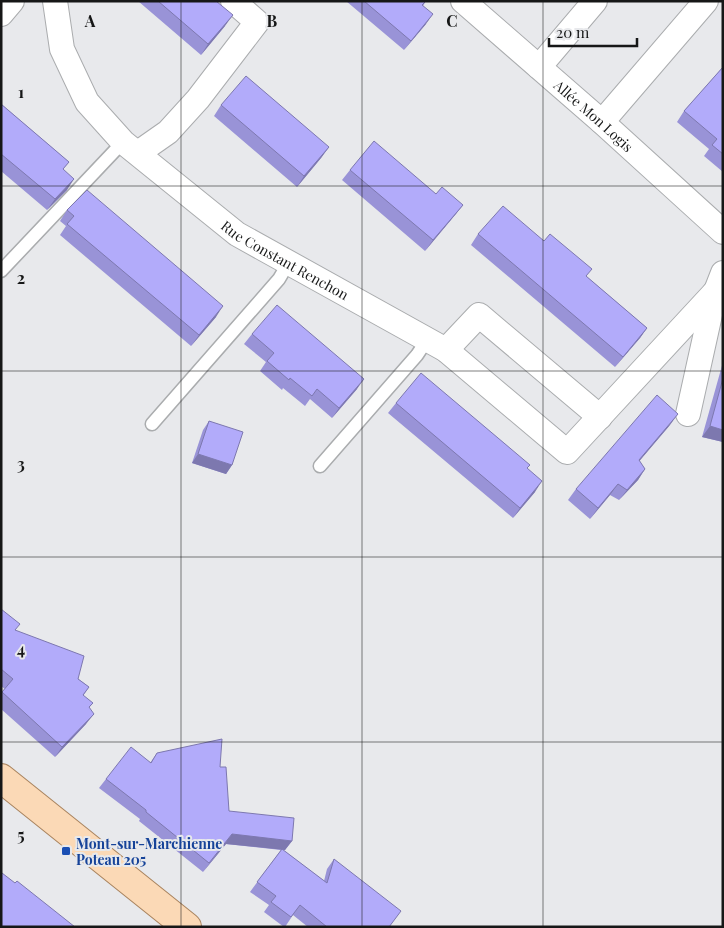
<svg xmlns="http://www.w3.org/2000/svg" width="724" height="928" font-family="'Playfair Display',serif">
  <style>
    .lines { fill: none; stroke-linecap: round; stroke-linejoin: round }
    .lane-casing { stroke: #aaacae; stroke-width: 15 }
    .street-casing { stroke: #aaacae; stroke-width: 26 }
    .primary-casing { stroke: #a9845f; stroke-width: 30 }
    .lane { stroke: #fff; stroke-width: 12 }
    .street { stroke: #fff; stroke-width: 24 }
    .primary { stroke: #fbd9b6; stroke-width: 28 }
    .wall { fill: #9993d7 }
    .shaded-wall { fill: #7d78af }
    .building { fill: #b2abfa; stroke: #7d78af }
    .grid { fill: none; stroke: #161717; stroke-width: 1; stroke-opacity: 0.55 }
    .transit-dot { fill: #1a4fb4; stroke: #e8e9ec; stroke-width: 2 }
    .labels { text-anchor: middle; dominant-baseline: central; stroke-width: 4; stroke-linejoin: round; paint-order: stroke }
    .street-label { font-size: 14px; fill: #161717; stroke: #e8e9ec }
    .transit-label { font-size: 14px; font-weight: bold; fill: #164399; stroke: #e8e9ec; text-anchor: start }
    .grid-label { font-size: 16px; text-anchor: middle; font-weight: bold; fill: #161717; stroke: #e8e9ec; stroke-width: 4; stroke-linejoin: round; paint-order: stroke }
  </style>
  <rect width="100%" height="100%" fill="#e8e9ec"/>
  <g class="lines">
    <defs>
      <path id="lane" d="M 1,271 L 123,142
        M 152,424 L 279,279 L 289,262
        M 320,466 L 417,355 L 427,340"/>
      <g id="street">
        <path id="s1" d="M 55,1 L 62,49 L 87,102 L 123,142 L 237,234 L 446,350 L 567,452 L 716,291 L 723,273"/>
        <path id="s2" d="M 463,1 L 602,122 L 723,232"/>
        <path d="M 1,14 L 12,1"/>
        <path d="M 539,67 L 595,1"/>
        <path d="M 602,122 L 706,1"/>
        <path d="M 138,153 L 168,132 L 198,99 L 257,22 L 233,1"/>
        <path d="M 446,350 L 479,315 L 600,417"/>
        <path d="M 688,414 L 715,292"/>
      </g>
      <path id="primary" d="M 1,778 L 187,927"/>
    </defs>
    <use href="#lane" class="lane-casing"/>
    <use href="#street" class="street-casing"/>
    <use href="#primary" class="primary-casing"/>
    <use href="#lane" class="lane"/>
    <use href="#street" class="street"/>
    <use href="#primary" class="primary"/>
  </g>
  <path class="wall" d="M 138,1 L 216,1 L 225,26 L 201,55 Z
    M 346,1 L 426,1 L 423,6 L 426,24 L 404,50 Z
    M 723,67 L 723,172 L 704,156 L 709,149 L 677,122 L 684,111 Z
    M 1,104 L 69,162 L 63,169 L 67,190 L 47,210 L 1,171 Z
    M 221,105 L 329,147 L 321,158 L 297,187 L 214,116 Z
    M 350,170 L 436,194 L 463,205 L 455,215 L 425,251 L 342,180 Z
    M 67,210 L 216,317 L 191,346 L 60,235 L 66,226 L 60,221 Z
    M 478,234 L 587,277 L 647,328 L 640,338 L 615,367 L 471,245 Z
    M 252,334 L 357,389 L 332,418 L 310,399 L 305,406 L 283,388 L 282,390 L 260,371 L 266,362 L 244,344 Z
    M 723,362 L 723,442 L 702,437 Z
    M 396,403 L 527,468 L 535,492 L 513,518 L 388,413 Z
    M 209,421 L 232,465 L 226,474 L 192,463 L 203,430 Z
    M 670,425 L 639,461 L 645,469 L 638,480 L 619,500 L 610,495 L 590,519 L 568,500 L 576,489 Z
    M 1,609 L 15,630 L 89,687 L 83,696 L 93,703 L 89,708 L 86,724 L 55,757 L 1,709 L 1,693 L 5,689 L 1,686 Z
    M 157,753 L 220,767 L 229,811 L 292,841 L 285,850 L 283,850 L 324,881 L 327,869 L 334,859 L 390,927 L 308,927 L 293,915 L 285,927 L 284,927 L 264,912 L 269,905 L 250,892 L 281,850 L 226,844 L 203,872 L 139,821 L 140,819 L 99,788 L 106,779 L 150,763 Z"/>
  <path class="shaded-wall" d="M 433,14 L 426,24 L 404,50 L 411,41 Z
    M 233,15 L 225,26 L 201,55 L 208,44 Z
    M 329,147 L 321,158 L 297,187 L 304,176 Z
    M 74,179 L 67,190 L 47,210 L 55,199 Z
    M 463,205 L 455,215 L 425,251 L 433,240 Z
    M 223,306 L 216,317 L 191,346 L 199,335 Z
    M 647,328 L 640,338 L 615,367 L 623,357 Z
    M 364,379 L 357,389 L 332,418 L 339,408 Z
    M 678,414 L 670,425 L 631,471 L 639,460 Z
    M 710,426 L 723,430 L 723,442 L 702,437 Z
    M 198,454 L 232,465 L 226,474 L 192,463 Z
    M 645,469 L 638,480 L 619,500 L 627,490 Z
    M 542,481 L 535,492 L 513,518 L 520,508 Z
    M 618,484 L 610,495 L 590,519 L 598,508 Z
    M 94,714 L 86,724 L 55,757 L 62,747 Z
    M 232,834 L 292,841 L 285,850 L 226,844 L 203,872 Z"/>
  <path class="building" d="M 158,1 L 216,1 L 233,15 L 208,44 Z
    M 364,1 L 426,1 L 422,5 L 433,14 L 411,41 Z
    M 723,67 L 723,154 L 712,145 L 717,139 L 684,111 Z
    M 246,76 L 329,147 L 304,176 L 221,105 Z
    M 1,104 L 69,162 L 63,169 L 74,179 L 55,199 L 1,154 Z
    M 374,141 L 436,194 L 442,187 L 463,205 L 433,240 L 350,170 Z
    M 87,190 L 223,306 L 199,335 L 67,224 L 74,216 L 67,210 Z
    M 503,206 L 544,241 L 550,234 L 592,269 L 586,276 L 647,328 L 623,357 L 478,234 Z
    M 277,305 L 364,379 L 339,408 L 317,389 L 312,396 L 290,378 L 289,380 L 267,361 L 274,353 L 252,334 Z
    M 421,373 L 530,465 L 527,468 L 542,481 L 520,508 L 396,403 Z
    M 723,378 L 723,430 L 710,426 Z
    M 657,395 L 678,414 L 639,460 L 645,469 L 627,490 L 618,484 L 598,508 L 576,489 Z
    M 209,421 L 243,432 L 232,465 L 198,454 Z
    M 1,609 L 20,624 L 15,630 L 84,656 L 78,679 L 89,687 L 83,695 L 93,703 L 89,707 L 94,714 L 62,747 L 2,692 L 13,679 L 1,669 Z
    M 222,739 L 220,767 L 226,767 L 229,811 L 294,818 L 292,841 L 232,834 L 209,863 L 146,812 L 146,810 L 106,779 L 131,747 L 151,763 L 157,753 Z
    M 282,849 L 327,883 L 334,859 L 401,911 L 389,927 L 327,927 L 300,905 L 291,917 L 271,902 L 276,896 L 257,882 Z
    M 2,873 L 15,883 L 17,881 L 75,927 L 1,927 L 1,875 Z"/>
  <path class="grid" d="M 181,1 L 181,927M 362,1 L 362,927M 543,1 L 543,927M 1,186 L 723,186M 1,371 L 723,371M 1,557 L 723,557M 1,742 L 723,742"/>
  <rect class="transit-dot" x="61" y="846" width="10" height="10" rx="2.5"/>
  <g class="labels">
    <g class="street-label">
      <text stroke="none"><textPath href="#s2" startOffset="174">Allée Mon Logis</textPath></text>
      <text stroke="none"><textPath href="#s1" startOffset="362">Rue Constant Renchon</textPath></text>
    </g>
    <g class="transit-label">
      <text x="76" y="843">Mont-sur-Marchienne<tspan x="76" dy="16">Poteau 205</tspan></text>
    </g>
  </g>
  <g class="grid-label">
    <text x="90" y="27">A</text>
    <text x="272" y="27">B</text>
    <text x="452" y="27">C</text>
    <text x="21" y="98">1</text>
    <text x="21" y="284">2</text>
    <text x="21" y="470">3</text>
    <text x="21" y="655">4</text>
    <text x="21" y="841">5</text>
  </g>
  <rect width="724" height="928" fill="none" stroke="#161717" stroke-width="5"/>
  <path d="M549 38v8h88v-8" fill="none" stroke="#161717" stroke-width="2.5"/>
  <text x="556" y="38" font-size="15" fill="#161717" stroke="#e8e9ec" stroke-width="4" paint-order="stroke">20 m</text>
</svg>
